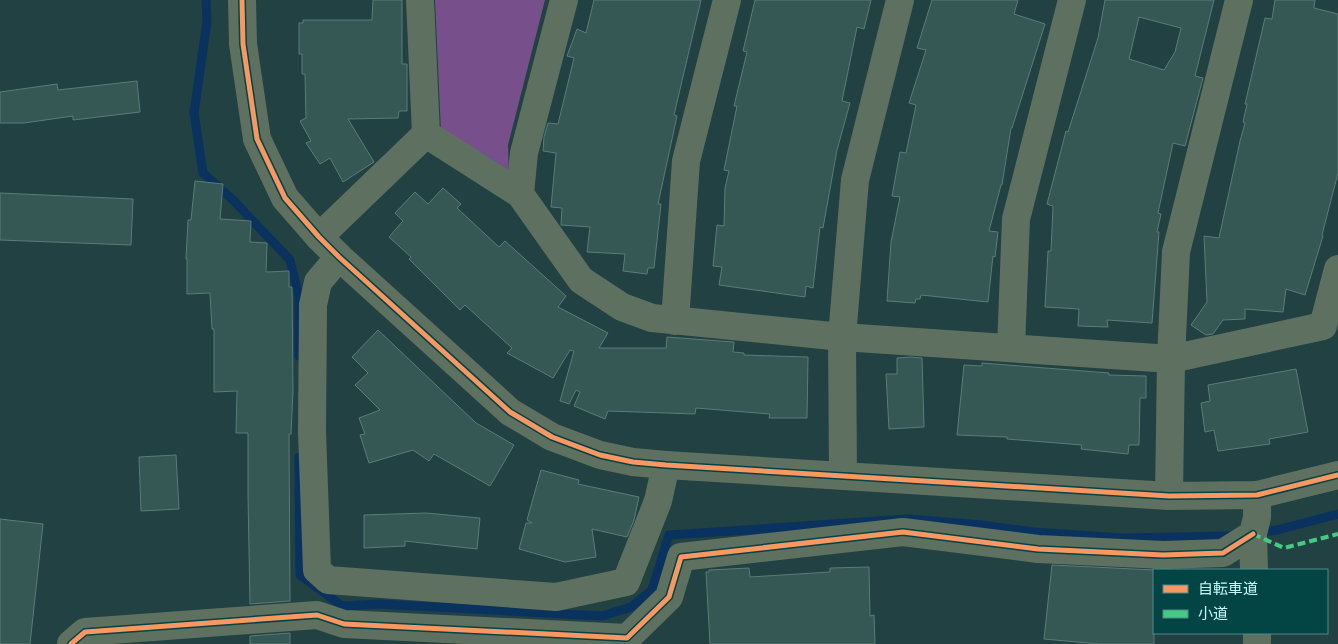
<svg xmlns="http://www.w3.org/2000/svg" width="1338" height="644" font-family="Montserrat,'Noto Sans JP',sans-serif">
  <style>
    .green { fill: #764f8b }
    .lines { fill: none; stroke-linecap: round; stroke-linejoin: round }
    .stream { stroke: #0a325e; stroke-width: 9 }
    .building { fill: #355854; stroke: #5c7c78; fill-rule: evenodd }
    .minor { stroke: #5e7160; stroke-width: 28 }
    .tertiary { stroke: #5e7160; stroke-width: 28 }
    .quiet { stroke: #46c982; stroke-width: 4; stroke-dasharray: 8 4; stroke-linecap: butt }
    .cycleway-casing { stroke: #034444; stroke-width: 8 }
    .cycleway { stroke: #f99763; stroke-width: 5 }
  </style>
  <rect width="100%" height="100%" fill="#214142"/>
  <path class="green" d="M 435,0 L 545,0 L 508,145 L 509,178 L 441,132 Z"/>
  <g class="lines">
    <path class="stream" d="M 206,0 L 207,21 L 194,113 L 203,173 L 234,201 L 290,260 L 299,297 L 299,356
      M 299,457 L 300,575 L 342,606 L 379,604 L 602,616 L 631,607 L 652,590 L 669,535 L 908,519 L 982,525 L 1033,532 L 1122,538 L 1233,536
      M 1256,533 L 1277,530 L 1338,514"/>
  </g>
  <path class="building" d="M 373,0 L 402,0 L 402,64 L 407,64 L 407,111 L 399,111 L 398,118 L 348,119 L 374,162 L 343,182 L 330,158 L 320,164 L 306,143 L 311,141 L 300,121 L 306,118 L 305,74 L 302,74 L 302,54 L 299,54 L 299,23 L 303,23 L 303,20 L 372,20 Z
    M 594,0 L 701,0 L 674,115 L 677,116 L 658,204 L 661,204 L 654,268 L 648,268 L 647,274 L 623,271 L 625,254 L 587,252 L 590,227 L 561,225 L 562,208 L 551,207 L 556,153 L 543,151 L 544,137 L 548,123 L 558,124 L 574,58 L 567,56 L 577,29 L 586,33 Z
    M 755,0 L 871,0 L 864,29 L 857,27 L 842,101 L 850,103 L 837,150 L 823,228 L 820,227 L 813,288 L 806,286 L 805,297 L 719,285 L 722,267 L 713,266 L 717,225 L 724,226 L 725,188 L 729,171 L 724,170 L 737,106 L 734,106 L 747,52 L 743,51 Z
    M 932,0 L 1018,0 L 1014,14 L 1045,24 L 1012,128 L 1011,128 L 1002,185 L 1001,185 L 989,231 L 998,232 L 995,257 L 993,256 L 988,302 L 921,295 L 920,299 L 916,299 L 915,303 L 887,301 L 891,242 L 900,197 L 892,196 L 900,152 L 906,153 L 916,105 L 909,103 L 926,50 L 917,48 Z
    M 1105,0 L 1214,0 L 1195,76 L 1203,78 L 1185,146 L 1173,143 L 1158,213 L 1161,214 L 1157,232 L 1159,232 L 1152,323 L 1107,320 L 1108,327 L 1078,326 L 1079,309 L 1045,307 L 1048,251 L 1051,251 L 1053,206 L 1047,204 L 1066,131 L 1068,132 L 1098,38 ZM 1139,17 L 1181,28 L 1175,52 L 1164,70 L 1129,59 Z
    M 1275,0 L 1315,0 L 1314,8 L 1338,14 L 1338,173 L 1322,235 L 1323,236 L 1305,295 L 1286,289 L 1283,312 L 1245,309 L 1245,319 L 1223,320 L 1213,334 L 1206,335 L 1191,325 L 1207,302 L 1204,236 L 1219,238 L 1240,141 L 1245,123 L 1243,122 L 1247,104 L 1245,104 L 1265,18 L 1272,19 Z
    M 137,81 L 140,112 L 73,120 L 73,116 L 24,123 L 0,123 L 0,92 L 57,84 L 58,90 Z
    M 195,181 L 223,184 L 220,219 L 251,221 L 250,242 L 267,243 L 266,272 L 289,271 L 289,287 L 292,287 L 293,391 L 291,434 L 289,434 L 290,601 L 250,604 L 248,495 L 248,433 L 236,433 L 237,391 L 214,392 L 214,329 L 212,329 L 210,293 L 187,294 L 187,259 L 186,259 L 188,220 L 191,220 Z
    M 443,188 L 461,204 L 457,208 L 499,247 L 505,241 L 566,296 L 558,307 L 608,333 L 599,348 L 666,348 L 667,337 L 734,342 L 733,352 L 744,353 L 744,355 L 808,357 L 807,418 L 769,418 L 770,414 L 696,408 L 695,414 L 608,411 L 605,419 L 574,406 L 580,392 L 576,390 L 569,404 L 560,401 L 574,351 L 570,350 L 553,378 L 507,353 L 512,348 L 465,305 L 460,310 L 409,259 L 411,257 L 389,237 L 403,221 L 395,213 L 415,192 L 428,204 Z
    M 0,193 L 133,199 L 131,245 L 0,240 Z
    M 378,330 L 476,423 L 514,445 L 490,486 L 434,454 L 429,461 L 413,450 L 369,463 L 360,435 L 365,434 L 359,418 L 380,410 L 355,385 L 368,373 L 352,357 Z
    M 911,357 L 922,358 L 924,427 L 889,429 L 886,374 L 897,374 L 897,358 Z
    M 982,363 L 1109,373 L 1109,375 L 1146,376 L 1146,398 L 1140,398 L 1139,445 L 1129,445 L 1128,454 L 1081,449 L 1082,445 L 1007,439 L 1007,437 L 957,435 L 964,365 L 982,366 Z
    M 1296,369 L 1308,432 L 1269,439 L 1270,444 L 1218,451 L 1214,430 L 1205,432 L 1201,403 L 1210,401 L 1208,385 Z
    M 176,455 L 179,509 L 141,511 L 139,457 Z
    M 541,470 L 579,480 L 578,484 L 639,497 L 634,520 L 627,537 L 592,529 L 596,557 L 565,562 L 519,549 L 526,523 L 532,523 L 527,520 Z
    M 426,513 L 480,518 L 477,549 L 405,541 L 405,546 L 364,548 L 364,515 Z
    M 0,519 L 43,524 L 30,644 L 0,644 Z
    M 1052,565 L 1154,570 L 1154,644 L 1099,644 L 1044,639 Z
    M 869,567 L 870,616 L 874,615 L 875,644 L 710,644 L 706,572 L 709,572 L 709,570 L 749,568 L 750,577 L 830,572 L 830,568 Z
    M 290,633 L 290,644 L 250,644 L 250,636 Z"/>
  <g class="lines">
    <path class="minor" d="M 426,134 L 520,194 L 581,280 L 622,307 L 652,318 L 842,337 L 1171,359 L 1323,326 L 1338,269
      M 520,194 L 524,153 L 564,0
      M 319,237 L 426,134 L 420,0
      M 339,257 L 318,282 L 313,305 L 312,432 L 317,570 L 328,580 L 556,597 L 626,582 L 658,501 L 666,465
      M 675,321 L 686,161 L 727,0
      M 1011,348 L 1016,219 L 1072,0
      M 843,476 L 842,337 L 855,180 L 900,0
      M 1169,496 L 1171,359 L 1176,252 L 1239,0
      M 1254,570 L 1253,534 L 1257,517 L 1257,495
      M 1257,633 L 1257,644
      M 71,644 L 85,632 L 317,615 L 344,624 L 627,638 L 669,597 L 681,557 L 903,532 L 1038,549 L 1163,555 L 1223,553 L 1253,534"/>
    <path class="tertiary" d="M 242,0 L 243,44 L 257,139 L 285,198 L 319,237 L 339,257 L 510,412 L 552,437 L 600,455 L 633,462 L 666,465 L 1169,496 L 1257,495 L 1338,475"/>
    <path class="quiet" d="M 1253,534 L 1284,548 L 1338,534"/>
    <defs>
      <path id="cycleway" d="M 242,0 L 243,44 L 257,139 L 285,198 L 319,237 L 339,257 L 510,412 L 552,437 L 600,455 L 633,462 L 666,465 L 1169,496 L 1257,495 L 1338,475
        M 71,644 L 85,632 L 317,615 L 344,624 L 627,638 L 669,597 L 681,557 L 903,532 L 1038,549 L 1163,555 L 1223,553 L 1253,534"/>
    </defs>
    <use href="#cycleway" class="cycleway-casing"/>
    <use href="#cycleway" class="cycleway"/>
  </g>
  <rect x="1153" y="569" width="175" height="65" fill="#034444" stroke="#518b8b"/>
  <rect x="1163" y="585" width="25" height="8" fill="#f99763" stroke="#518b8b"/>
  <text x="1198" y="594" font-size="15" fill="#c7f6f6">自転車道</text>
  <rect x="1163" y="610" width="25" height="8" fill="#46c982" stroke="#518b8b"/>
  <text x="1198" y="619" font-size="15" fill="#c7f6f6">小道</text>
</svg>
